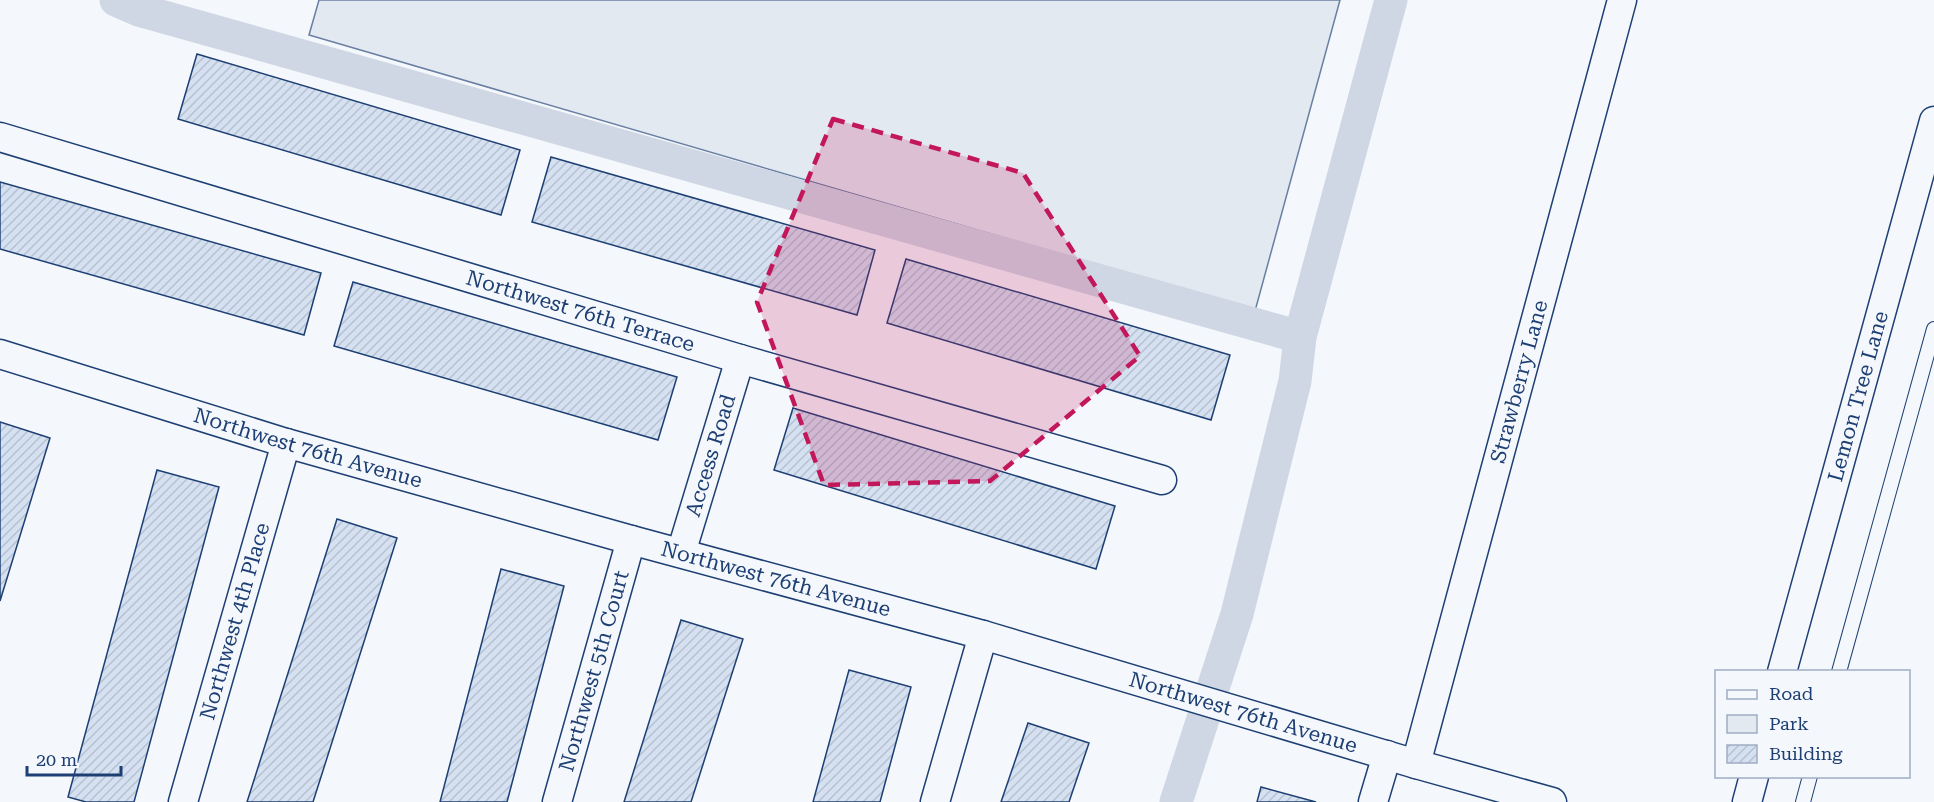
<svg xmlns="http://www.w3.org/2000/svg" width="1934" height="802" font-family="'Roboto Serif',serif">
  <style>
    .green { fill: #e3e9f0; stroke: #687fa3; stroke-width: 1.5 }
    .lines { fill: none; stroke-linecap: round; stroke-linejoin: round }
    .canal { stroke: #cfd7e4; stroke-width: 33 }
    .building { fill: url(#building-hatch); stroke: #1d3f73; stroke-width: 1.5 }
    .lane-casing { stroke: #1d3f73; stroke-width: 16 }
    .street-casing { stroke: #1d3f73; stroke-width: 31 }
    .lane { stroke: #f4f7fb; stroke-width: 14 }
    .street { stroke: #f4f7fb; stroke-width: 28 }
    .marked { fill: #c2185b; fill-opacity: 0.2; stroke: #c2185b; stroke-width: 4.5; stroke-dasharray: 12 8; stroke-linejoin: round }
    .labels { text-anchor: middle; dominant-baseline: central; stroke-width: 4.5; stroke-linejoin: round; paint-order: stroke }
    .street-label { font-size: 21px; fill: #1d3f73; stroke: #f4f7fb }
  </style>
  <defs>
    <pattern id="building-hatch" width="6" height="6" patternUnits="userSpaceOnUse" patternTransform="scale(1.5)"><rect width="6" height="6" fill="#d5e0f0"/><path d="M-1 1l2-2M0 6l6-6M5 7l2-2" fill="none" stroke="#b6c1d1"/></pattern>
  </defs>
  <rect width="100%" height="100%" fill="#f4f7fb"/>
  <path class="green" d="M 319,0 L 1340,0 L 1255,311 L 309,35 Z"/>
  <g class="lines">
    <path class="canal" d="M 116,0 L 139,10 L 1300,337
      M 1176,802 L 1237,614 L 1295,381 L 1300,337 L 1391,0"/>
  </g>
  <path class="building" d="M 197,54 L 520,150 L 501,215 L 178,119 Z
    M 551,157 L 875,250 L 857,315 L 532,222 Z
    M 0,182 L 321,273 L 304,335 L 0,249 Z
    M 906,259 L 1230,355 L 1211,420 L 887,323 Z
    M 353,282 L 677,377 L 658,440 L 334,346 Z
    M 793,408 L 1115,506 L 1096,569 L 774,470 Z
    M 0,422 L 50,438 L 0,601 Z
    M 157,470 L 219,487 L 134,802 L 86,802 L 68,797 Z
    M 337,519 L 397,538 L 313,802 L 247,802 Z
    M 501,569 L 564,586 L 507,802 L 440,802 Z
    M 681,620 L 743,639 L 691,802 L 624,802 Z
    M 849,670 L 911,687 L 880,802 L 813,802 Z
    M 1028,723 L 1089,743 L 1069,802 L 1001,802 Z
    M 1261,787 L 1316,802 L 1257,802 Z"/>
  <g class="lines">
    <defs>
      <path id="lane" d="M 1839,672 L 1934,329
        M 1803,802 L 1810,776"/>
      <g id="street">
        <path id="s1" d="M 0,137 L 740,359 L 1162,480"/>
        <path id="s2" d="M 0,354 L 286,443 L 631,540 L 983,635 L 1416,764 L 1552,802"/>
        <path id="s3" d="M 681,553 L 740,359"/>
        <path id="s4" d="M 1782,672 L 1934,121"/>
        <path id="s5" d="M 1416,764 L 1622,0"/>
        <path id="s6" d="M 183,802 L 286,443"/>
        <path id="s7" d="M 557,802 L 631,540"/>
        <path d="M 935,802 L 983,635"/>
        <path d="M 1373,802 L 1387,755"/>
        <path d="M 1747,802 L 1754,776"/>
      </g>
    </defs>
    <use href="#lane" class="lane-casing"/>
    <use href="#street" class="street-casing"/>
    <use href="#lane" class="lane"/>
    <use href="#street" class="street"/>
  </g>
  <path class="marked" d="M 833,119 L 1023,173 L 1140,356 L 990,481 L 824,485 L 757,302 Z"/>
  <g class="labels">
    <g class="street-label">
      <text stroke="none"><textPath href="#s1" startOffset="606">Northwest 76th Terrace</textPath></text>
      <text stroke="none"><textPath href="#s5" startOffset="396">Strawberry Lane</textPath></text>
      <text stroke="none"><textPath href="#s4" startOffset="286">Lemon Tree Lane</textPath></text>
      <text stroke="none"><textPath href="#s2" startOffset="322">Northwest 76th Avenue</textPath></text>
      <text stroke="none"><textPath href="#s3" startOffset="102">Access Road</textPath></text>
      <text stroke="none"><textPath href="#s2" startOffset="808">Northwest 76th Avenue</textPath></text>
      <text stroke="none"><textPath href="#s6" startOffset="188">Northwest 4th Place</textPath></text>
      <text stroke="none"><textPath href="#s7" startOffset="136">Northwest 5th Court</textPath></text>
      <text stroke="none"><textPath href="#s2" startOffset="1294">Northwest 76th Avenue</textPath></text>
    </g>
  </g>
  <rect x="1715" y="670" width="195" height="108" fill="#f4f7fb" stroke="#9eadc5" stroke-width="1.5"/>
  <rect x="1727" y="690" width="30" height="9" fill="#f4f7fb" stroke="#9eadc5" stroke-width="1.5"/>
  <text x="1769" y="700" font-size="18" fill="#1d3f73">Road</text>
  <rect x="1727" y="715" width="30" height="18" fill="#e3e9f0" stroke="#9eadc5" stroke-width="1.5"/>
  <text x="1769" y="730" font-size="18" fill="#1d3f73">Park</text>
  <rect x="1727" y="745" width="30" height="18" fill="url(#building-hatch)" stroke="#9eadc5" stroke-width="1.5"/>
  <text x="1769" y="760" font-size="18" fill="#1d3f73">Building</text>
  <path d="M27 766v9h94v-9" fill="none" stroke="#1d3f73" stroke-width="3"/>
  <text x="36" y="766" font-size="18" fill="#1d3f73" stroke="#f4f7fb" stroke-width="4.5" paint-order="stroke">20 m</text>
</svg>
